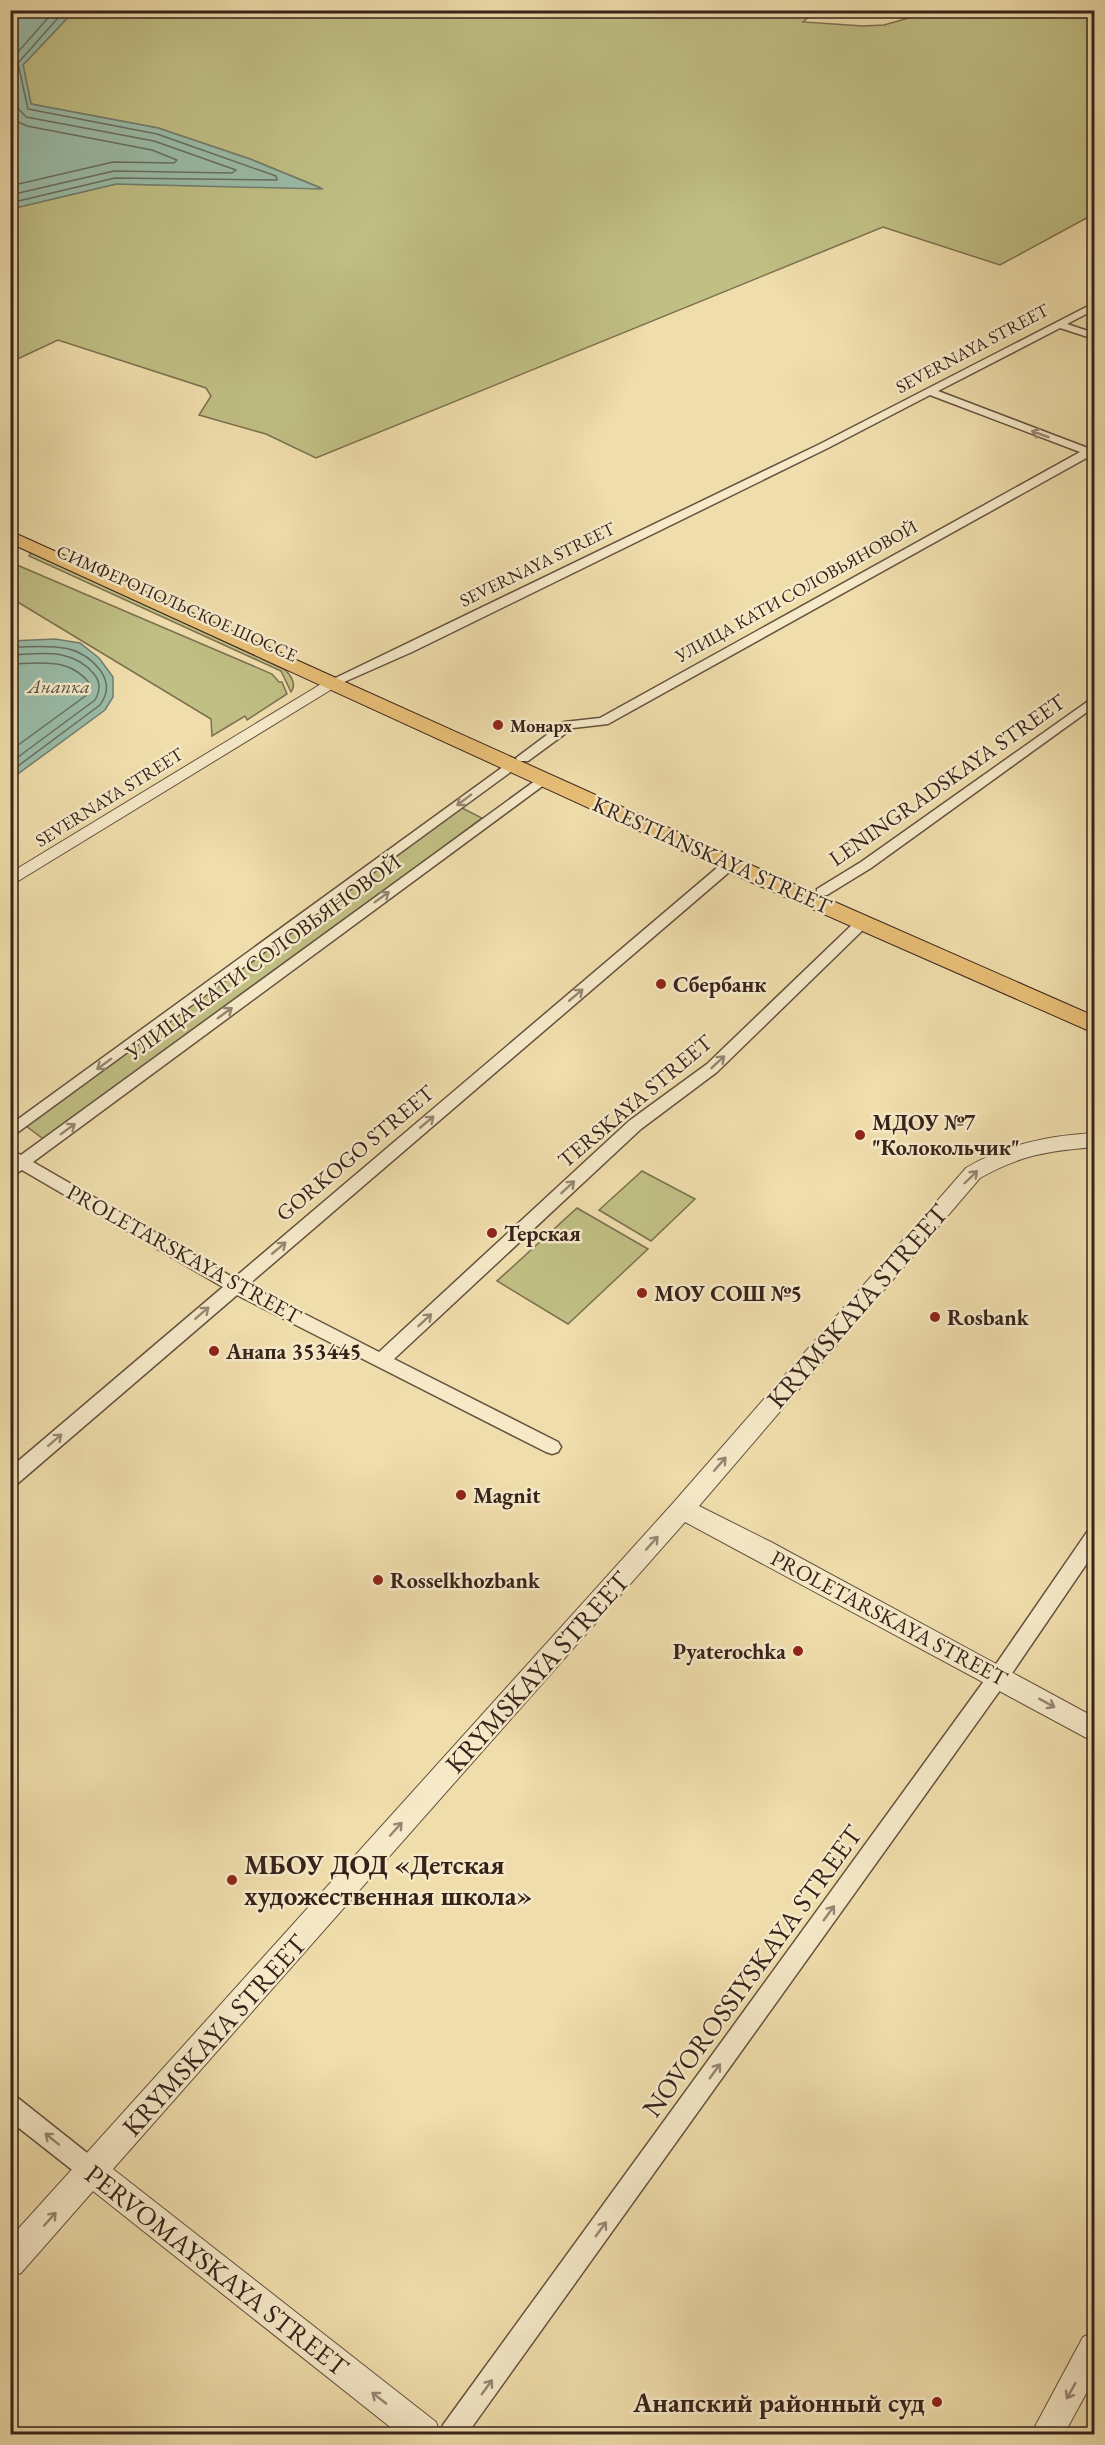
<svg xmlns="http://www.w3.org/2000/svg" width="1105" height="2445" font-family="'EB Garamond',serif">
  <style>
    .green { fill: #c0bf84; stroke: #7c7050; stroke-width: 1.5 }
    .water { fill: #9abca8; stroke: #727e70; stroke-width: 1.5 }
    .lines { fill: none; stroke-linecap: round; stroke-linejoin: round }
    .shore { stroke: #686f62; stroke-width: 1.5 }
    .minor-casing { stroke: #65513f; stroke-width: 3 }
    .tertiary-casing { stroke: #65513f; stroke-width: 2 }
    .primary-casing { stroke: #37221b; stroke-width: 2 }
    .minor { fill: #f5e9c8; fill-rule: evenodd }
    .tertiary { fill: #f5e9c8; fill-rule: evenodd }
    .primary { fill: #e8be76; fill-rule: evenodd }
    .oneway { stroke: #968672 }
    .poi-dot { fill: #8f2418; stroke: #f5e9c8; stroke-width: 2 }
    .labels { text-anchor: middle; dominant-baseline: central; stroke-width: 5; stroke-linejoin: round; paint-order: stroke }
    .far-street-label { font-size: 18px; fill: #37221b; stroke: #f5e9c8 }
    .far-poi-label { font-size: 18px; font-weight: bold; fill: #37221b; stroke: #f5e9c8; text-anchor: start }
    .far-water-label { font-size: 20px; font-style: italic; fill: #555045; stroke: #f5e9c8 }
    .street-label { font-size: 22px; fill: #37221b; stroke: #f5e9c8 }
    .poi-label { font-size: 22px; font-weight: bold; fill: #37221b; stroke: #f5e9c8; text-anchor: start }
    .near-street-label { font-size: 27px; fill: #37221b; stroke: #f5e9c8 }
    .near-poi-label { font-size: 27px; font-weight: bold; fill: #37221b; stroke: #f5e9c8; text-anchor: start }
  </style>
  <rect width="100%" height="100%" fill="#efddab"/>
  <filter id="stains"><feTurbulence type="fractalNoise" baseFrequency=".00333" numOctaves="4"/><feColorMatrix values="0 0 0 0 .2 0 0 0 0 .09 0 0 0 0 .02 0 0 0 .5 -.17"/></filter>
  <radialGradient id="worn" r=".72"><stop offset=".6" stop-color="#630" stop-opacity="0"/><stop offset="1" stop-color="#630" stop-opacity=".3"/></radialGradient>
  <path class="green" d="M 751,10 C 772,16 789,13 809,17 L 803,22 L 863,26 L 884,25 L 933,11 L 1094,11 L 1094,214 L 1000,265 L 883,227 L 316,458 L 266,434 L 199,415 L 211,396 L 206,388 L 58,340 L 11,362 L 10,209 L 116,184 L 321,188 L 250,159 L 158,128 L 31,104 L 23,65 L 74,11 Z
    M 33,550 L 285,670 C 291,675 297,685 291,692 L 281,671 L 29,556 Z
    M 10,562 L 272,674 L 279,682 L 282,682 L 287,694 L 247,720 L 245,716 L 212,736 L 211,719 L 11,598 Z
    M 460,807 L 482,818 L 46,1141 L 26,1126 Z
    M 642,1171 L 695,1199 L 651,1241 L 599,1210 Z
    M 577,1208 L 648,1249 L 568,1324 L 497,1281 Z"/>
  <path class="water" d="M 10,11 L 74,11 L 23,65 L 31,104 L 158,128 L 250,159 L 323,189 L 116,184 L 11,209 Z
    M 55,639 L 80,643 L 99,658 L 113,677 L 113,697 L 105,710 L 11,779 L 11,641 Z"/>
  <g class="lines">
    <path class="shore" d="M 10,61 L 55,10
      M 10,69 L 18,108 L 26,117 L 154,141 L 236,170 L 232,173 L 114,171 L 10,195
      M 10,113 L 18,122 L 27,126 L 152,150 L 177,160 L 174,163 L 113,162 L 10,186
      M 10,203 L 115,178 L 277,180 L 276,176 L 157,134 L 28,109 L 18,63 L 65,10
      M 10,647 C 45,647 77,640 100,670 C 109,682 108,694 100,705 L 10,772
      M 10,655 C 40,654 72,647 94,674 C 101,682 100,691 95,700 L 10,763
      M 10,664 C 42,663 70,657 91,685 L 88,694 L 10,751"/>
    <defs>
      <path id="minor" d="M 1094,303 L 1094,310 L 1067,324 L 1094,333 L 1094,339 L 1060,328 L 938,391 L 1093,450 L 1094,457 L 1090,456 L 608,724 L 573,728 L 528,761 L 518,761 L 516,758 L 564,722 L 600,718 L 1080,452 L 930,395 L 828,448 L 412,652 L 335,686 L 327,686 L 325,683 L 820,444 Z
        M 1094,697 L 1094,707 L 871,868 L 827,895 L 817,895 L 817,889 L 861,862 Z
        M 511,761 L 516,762 L 516,768 L 10,1138 L 10,1125 Z
        M 543,775 L 548,776 L 548,782 L 33,1162 L 234,1278 L 725,861 L 735,861 L 735,867 L 248,1285 L 379,1352 L 629,1121 L 707,1064 L 857,920 L 867,920 L 869,923 L 867,926 L 717,1072 L 641,1129 L 394,1359 L 558,1442 L 561,1447 L 558,1452 L 552,1454 L 546,1452 L 237,1295 L 17,1484 L 10,1486 L 10,1468 L 223,1287 L 22,1170 L 10,1177 L 10,1150 L 21,1155 Z
        M 1094,1530 L 1094,1553 L 1006,1682 L 467,2434 L 439,2434 L 443,2425 L 992,1670 L 1087,1532 Z
        M 10,2095 L 18,2098 L 101,2164 L 105,2172 L 101,2180 L 93,2184 L 85,2180 L 10,2121 Z"/>
      <path id="tertiary" d="M 331,678 L 337,680 L 339,683 L 337,686 L 10,886 L 10,873 Z
        M 1094,1133 L 1094,1147 C 1049,1151 1020,1155 980,1178 L 699,1506 L 771,1542 L 1094,1717 L 1094,1742 L 685,1522 L 113,2169 L 436,2422 L 440,2434 L 399,2434 L 93,2191 L 21,2273 L 10,2277 L 10,2238 L 674,1502 L 966,1168 C 1007,1144 1047,1136 1094,1133 Z
        M 1094,2332 L 1094,2379 L 1064,2434 L 1031,2434 L 1083,2337 Z"/>
      <path id="primary" d="M 10,531 L 760,869 L 1094,1016 L 1094,1033 L 744,879 L 10,543 Z"/>
    </defs>
    <use href="#minor" class="minor-casing"/>
    <use href="#tertiary" class="tertiary-casing"/>
    <use href="#primary" class="primary-casing"/>
    <use href="#minor" class="minor"/>
    <use href="#tertiary" class="tertiary"/>
    <use href="#primary" class="primary"/>
  </g>
  <defs><path id="oneway-shaft" d="M-6 0H5M1.5-3L5.5 0L1.5 3" fill="none" stroke-width="1.6" stroke-linecap="round" stroke-linejoin="round" transform="scale(1.5)"/></defs>
  <g class="oneway">
    <use href="#oneway-shaft" transform="translate(1040 434) rotate(-159)"/>
    <use href="#oneway-shaft" transform="translate(464 800) rotate(143)"/>
    <use href="#oneway-shaft" transform="translate(382 897) rotate(-36)"/>
    <use href="#oneway-shaft" transform="translate(576 995) rotate(-40)"/>
    <use href="#oneway-shaft" transform="translate(225 1013) rotate(-36)"/>
    <use href="#oneway-shaft" transform="translate(718 1062) rotate(-43)"/>
    <use href="#oneway-shaft" transform="translate(104 1064) rotate(144)"/>
    <use href="#oneway-shaft" transform="translate(427 1122) rotate(-40)"/>
    <use href="#oneway-shaft" transform="translate(68 1129) rotate(-36)"/>
    <use href="#oneway-shaft" transform="translate(971 1177) rotate(-44)"/>
    <use href="#oneway-shaft" transform="translate(568 1187) rotate(-43)"/>
    <use href="#oneway-shaft" transform="translate(279 1248) rotate(-40)"/>
    <use href="#oneway-shaft" transform="translate(202 1313) rotate(-41)"/>
    <use href="#oneway-shaft" transform="translate(425 1320) rotate(-43)"/>
    <use href="#oneway-shaft" transform="translate(55 1440) rotate(-41)"/>
    <use href="#oneway-shaft" transform="translate(720 1464) rotate(-49)"/>
    <use href="#oneway-shaft" transform="translate(652 1543) rotate(-48)"/>
    <use href="#oneway-shaft" transform="translate(1047 1703) rotate(29)"/>
    <use href="#oneway-shaft" transform="translate(396 1829) rotate(-48)"/>
    <use href="#oneway-shaft" transform="translate(829 1913) rotate(-54)"/>
    <use href="#oneway-shaft" transform="translate(715 2071) rotate(-54)"/>
    <use href="#oneway-shaft" transform="translate(52 2139) rotate(-141)"/>
    <use href="#oneway-shaft" transform="translate(50 2219) rotate(-48)"/>
    <use href="#oneway-shaft" transform="translate(601 2229) rotate(-54)"/>
    <use href="#oneway-shaft" transform="translate(487 2387) rotate(-54)"/>
    <use href="#oneway-shaft" transform="translate(1071 2391) rotate(119)"/>
    <use href="#oneway-shaft" transform="translate(379 2398) rotate(-142)"/>
  </g>
  <g class="poi-dot">
    <circle cx="498" cy="725" r="6"/>
    <circle cx="661" cy="984" r="6"/>
    <circle cx="860" cy="1135" r="6"/>
    <circle cx="492" cy="1233" r="6"/>
    <circle cx="642" cy="1293" r="6"/>
    <circle cx="935" cy="1317" r="6"/>
    <circle cx="214" cy="1351" r="6"/>
    <circle cx="461" cy="1495" r="6"/>
    <circle cx="378" cy="1580" r="6"/>
    <circle cx="798" cy="1651" r="6"/>
    <circle cx="232" cy="1880" r="6"/>
    <circle cx="937" cy="2402" r="6"/>
  </g>
  <g class="labels">
    <g class="far-street-label">
      <text transform="translate(972 348) rotate(-28)">SEVERNAYA STREET</text>
      <text transform="translate(537 564) rotate(-26)">SEVERNAYA STREET</text>
      <text transform="translate(796 591) rotate(-29)">УЛИЦА КАТИ СОЛОВЬЯНОВОЙ</text>
      <text transform="translate(177 603) rotate(24)">СИМФЕРОПОЛЬСКОЕ ШОССЕ</text>
      <text transform="translate(109 797) rotate(-32)">SEVERNAYA STREET</text>
    </g>
    <g class="far-poi-label">
      <text x="510" y="725">Монарх</text>
    </g>
    <g class="far-water-label">
      <text x="59" y="686">Анапка</text>
    </g>
    <g class="street-label">
      <text transform="translate(947 780) rotate(-35)">LENINGRADSKAYA STREET</text>
      <text transform="translate(712 855) rotate(24)">KRESTIANSKAYA STREET</text>
      <text transform="translate(263 957) rotate(-36)">УЛИЦА КАТИ СОЛОВЬЯНОВОЙ</text>
      <text transform="translate(635 1101) rotate(-40)">TERSKAYA STREET</text>
      <text transform="translate(355 1153) rotate(-40)">GORKOGO STREET</text>
      <text transform="translate(184 1254) rotate(29)">PROLETARSKAYA STREET</text>
      <text transform="translate(889 1618) rotate(28)">PROLETARSKAYA STREET</text>
    </g>
    <g class="poi-label">
      <text x="673" y="984">Сбербанк</text>
      <text x="872" y="1122">МДОУ №7<tspan x="872" dy="25">"Колокольчик"</tspan></text>
      <text x="504" y="1233">Терская</text>
      <text x="654" y="1293">МОУ СОШ №5</text>
      <text x="947" y="1317">Rosbank</text>
      <text x="226" y="1351">Анапа 353445</text>
      <text x="473" y="1495">Magnit</text>
      <text x="390" y="1580">Rosselkhozbank</text>
      <text x="786" y="1651" text-anchor="end">Pyaterochka</text>
    </g>
    <g class="near-street-label">
      <text transform="translate(857 1306) rotate(-49)">KRYMSKAYA STREET</text>
      <text transform="translate(537 1672) rotate(-48)">KRYMSKAYA STREET</text>
      <text transform="translate(752 1971) rotate(-54)">NOVOROSSIYSKAYA STREET</text>
      <text transform="translate(214 2035) rotate(-48)">KRYMSKAYA STREET</text>
      <text transform="translate(217 2270) rotate(38)">PERVOMAYSKAYA STREET</text>
    </g>
    <g class="near-poi-label">
      <text x="244" y="1864">МБОУ ДОД «Детская<tspan x="244" dy="31">художественная школа»</tspan></text>
      <text x="925" y="2402" text-anchor="end">Анапский районный суд</text>
    </g>
  </g>
  <rect width="1105" height="2445" fill="none" stroke="#efddab" stroke-width="36"/>
  <rect x="12" y="12" width="1081" height="2421" fill="none" stroke="#37221b" stroke-width="3"/>
  <rect x="18" y="18" width="1069" height="2409" fill="none" stroke="#37221b" stroke-width="1.5"/>
  <rect width="100%" height="100%" filter="url(#stains)"/>
  <rect width="100%" height="100%" fill="url(#worn)"/>
</svg>
